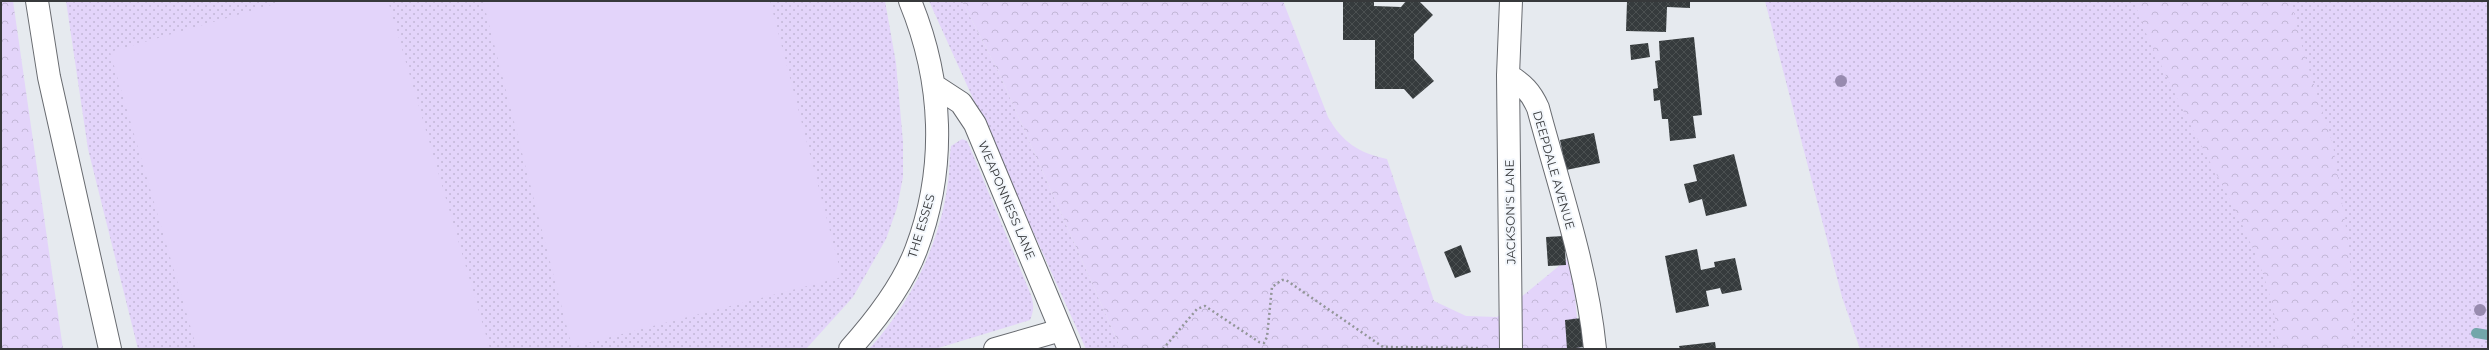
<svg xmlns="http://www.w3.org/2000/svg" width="2489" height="350" font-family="Montserrat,sans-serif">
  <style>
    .grass { fill: url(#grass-dots) }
    .forest { fill: url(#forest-crowns) }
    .pitch { fill: #e3d4fa }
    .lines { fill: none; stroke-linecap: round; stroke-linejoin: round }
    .stream { stroke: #73a6aa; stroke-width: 10 }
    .building { fill: url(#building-cross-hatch) }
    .minor-casing { stroke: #686b70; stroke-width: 24 }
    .path { stroke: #939699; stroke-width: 2.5; stroke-dasharray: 2 3; stroke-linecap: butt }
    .minor { stroke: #fff; stroke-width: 22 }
    .tree { fill: #988baf }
    .labels { text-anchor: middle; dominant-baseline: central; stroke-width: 4; stroke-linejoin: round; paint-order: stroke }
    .street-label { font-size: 12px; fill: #37393b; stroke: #f3f7fc }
  </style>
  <defs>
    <pattern id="grass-dots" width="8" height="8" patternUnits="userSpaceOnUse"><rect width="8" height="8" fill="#e3d4fa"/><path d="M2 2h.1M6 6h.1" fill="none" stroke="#c3b7d7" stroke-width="1.8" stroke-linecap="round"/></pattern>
    <pattern id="forest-crowns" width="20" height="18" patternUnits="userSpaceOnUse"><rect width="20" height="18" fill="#e3d4fa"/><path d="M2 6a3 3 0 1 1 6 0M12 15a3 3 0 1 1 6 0" fill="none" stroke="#c3b7d7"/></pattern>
    <pattern id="building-cross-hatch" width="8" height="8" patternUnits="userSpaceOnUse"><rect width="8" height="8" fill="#363b3d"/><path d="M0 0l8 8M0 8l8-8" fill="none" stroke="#4b5051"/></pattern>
  </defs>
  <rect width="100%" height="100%" fill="#e6eaef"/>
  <path class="grass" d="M 66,1 L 885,1 L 896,63 L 903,142 L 903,177 L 897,208 L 886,239 L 853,297 L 806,349 L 138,349 L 88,149 Z
    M 929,1 L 962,1 L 999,73 L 1121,349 L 1086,349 Z
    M 1765,1 L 2488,1 L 2488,349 L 1860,349 L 1842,297 Z
    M 962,139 L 967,141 L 971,150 L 1031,295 C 1034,305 1034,311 1030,320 L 935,349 L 869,349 C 911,303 940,244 948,182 C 950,170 949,158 951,146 Z"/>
  <path class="forest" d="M 1,1 L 13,1 L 63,349 L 1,349 Z
    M 962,1 L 1283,1 L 1328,117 C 1342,142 1359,153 1387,159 L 1434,301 L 1466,316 L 1497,317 L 1571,256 L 1580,349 L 1121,349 L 999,73 Z
    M 2134,1 L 2291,1 L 2303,50 L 2333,145 L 2349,247 L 2354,324 L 2353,349 L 2276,349 C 2284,289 2221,184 2193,130 C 2176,97 2160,63 2144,29 Z"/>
  <path class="pitch" d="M 285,1 L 388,1 L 490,349 L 197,349 L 110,52 Z
    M 483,1 L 770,1 L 842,277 L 572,347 Z"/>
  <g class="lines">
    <path class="stream" d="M 2476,333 L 2488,335"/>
  </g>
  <path class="building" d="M 1343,1 L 1374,1 L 1374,6 L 1401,7 L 1406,1 L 1419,1 L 1433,15 L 1414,34 L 1414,59 L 1434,81 L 1413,99 L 1404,89 L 1375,89 L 1375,40 L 1343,40 Z
    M 1627,1 L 1690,1 L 1690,8 L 1667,7 L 1666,32 L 1626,31 Z
    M 1694,37 L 1702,115 L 1693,116 L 1696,138 L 1670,141 L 1668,119 L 1662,119 L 1660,100 L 1654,101 L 1653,89 L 1658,88 L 1655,61 L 1660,60 L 1659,41 Z
    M 1648,43 L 1650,57 L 1631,60 L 1630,45 Z
    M 1594,133 L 1600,163 L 1566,170 L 1560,140 Z
    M 1734,154 L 1747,206 L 1706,216 L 1702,199 L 1689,203 L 1684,184 L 1697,181 L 1693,165 Z
    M 1564,236 L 1566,265 L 1548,266 L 1546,237 Z
    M 1461,245 L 1471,272 L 1455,278 L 1444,252 Z
    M 1697,249 L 1701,270 L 1715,267 L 1714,262 L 1735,258 L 1742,290 L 1722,294 L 1720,288 L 1706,291 L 1709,306 L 1676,313 L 1665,256 Z
    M 1582,318 L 1584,347 L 1567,349 L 1565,320 Z
    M 1715,342 L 1716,349 L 1680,349 L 1679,346 Z"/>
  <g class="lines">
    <defs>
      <path id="minor" d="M 37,1 L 49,77 L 110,349
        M 1511,1 L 1508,75 C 1523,84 1531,92 1538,108 C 1559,187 1587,267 1595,349
        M 1508,75 L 1511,349
        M 935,86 L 961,103 L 975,124 L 1069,349
        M 850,349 C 876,320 902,287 916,250 C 947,168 943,81 910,1
        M 995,349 L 1061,330"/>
    </defs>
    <use href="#minor" class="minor-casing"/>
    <path class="path" d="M 1163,349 L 1197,309 L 1205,306 L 1259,342 L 1264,343 L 1267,337 L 1272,287 L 1282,280 L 1286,280 L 1383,347 L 1481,348"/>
    <use href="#minor" class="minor"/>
  </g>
  <g class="tree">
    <circle cx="1841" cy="81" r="6"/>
    <circle cx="2480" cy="310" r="6"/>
  </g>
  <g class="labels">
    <g class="street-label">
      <text transform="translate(1554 170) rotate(74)">DEEPDALE AVENUE</text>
      <text transform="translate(1007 200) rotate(67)">WEAPONNESS LANE</text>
      <text transform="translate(1510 212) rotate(-91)">JACKSON'S LANE</text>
      <text transform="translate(921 226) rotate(-73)">THE ESSES</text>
    </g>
  </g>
  <rect width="2489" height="350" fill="none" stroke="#37393b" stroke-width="4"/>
</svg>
